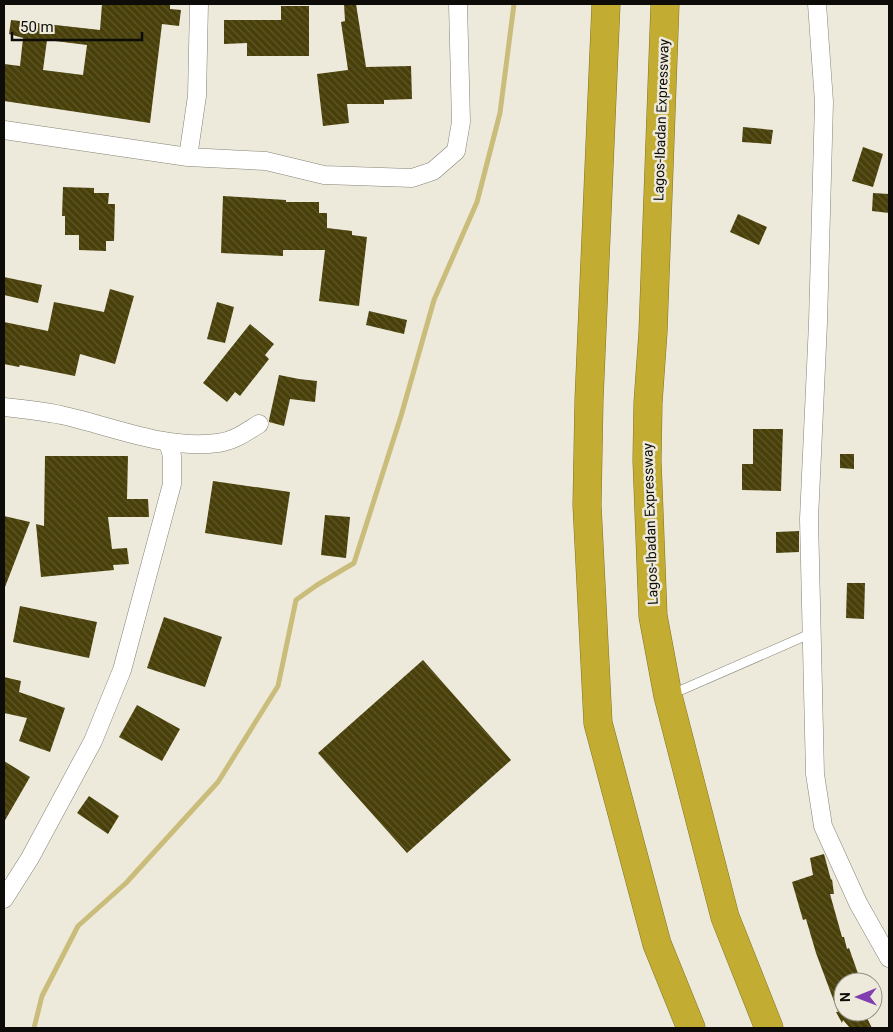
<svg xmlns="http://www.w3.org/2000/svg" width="893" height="1032" font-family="Roboto,sans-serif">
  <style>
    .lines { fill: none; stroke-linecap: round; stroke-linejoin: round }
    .stream { stroke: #cabd7b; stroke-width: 5 }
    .building { fill: url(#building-back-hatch); fill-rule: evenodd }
    .service-casing { stroke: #858375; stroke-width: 10 }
    .minor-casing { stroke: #858375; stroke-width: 19 }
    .motorway-casing { stroke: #837423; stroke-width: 29 }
    .service { stroke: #fff; stroke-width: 9 }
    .minor { stroke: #fff; stroke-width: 18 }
    .motorway { stroke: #c2ac32; stroke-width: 28 }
    .labels { text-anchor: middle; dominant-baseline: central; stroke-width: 5; stroke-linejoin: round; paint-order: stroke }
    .street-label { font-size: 14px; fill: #0d0c08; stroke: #edeadb }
  </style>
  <defs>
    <pattern id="building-back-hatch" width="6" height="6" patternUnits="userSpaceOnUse" patternTransform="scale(1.25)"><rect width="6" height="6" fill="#483f09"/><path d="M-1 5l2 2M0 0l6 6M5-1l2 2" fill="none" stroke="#5e572b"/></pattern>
  </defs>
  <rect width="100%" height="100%" fill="#edeadb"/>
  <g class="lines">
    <path class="stream" d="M 34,1028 L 42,996 L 78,926 L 126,883 L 218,782 L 278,686 L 296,600 L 317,585 L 354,563 L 401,416 L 434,300 L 477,202 L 500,113 L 514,4"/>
  </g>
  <path class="building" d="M 102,4 L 170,4 L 170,9 L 181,10 L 179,26 L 162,24 L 150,123 L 4,101 L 4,64 L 20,66 L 23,38 L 9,34 L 11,20 L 100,30 ZM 47,40 L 87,45 L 83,75 L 43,70 Z
    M 344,4 L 356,4 L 366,67 L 411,66 L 412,99 L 384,100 L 384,104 L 347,104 L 349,123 L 323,126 L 317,74 L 348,70 L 341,22 L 345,21 Z
    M 281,6 L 309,6 L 309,56 L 247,56 L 247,43 L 224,44 L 224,20 L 281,20 Z
    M 743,127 L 773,130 L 771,144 L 742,142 Z
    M 863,147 L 883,154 L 873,187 L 852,181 Z
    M 63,187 L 94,188 L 94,193 L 109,193 L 108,204 L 115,204 L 114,241 L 106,241 L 106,251 L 79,250 L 79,235 L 65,235 L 65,216 L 62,216 Z
    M 873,193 L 889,194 L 889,213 L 872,211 Z
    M 223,196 L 286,200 L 286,202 L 319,202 L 319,213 L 327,213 L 327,228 L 352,231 L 352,235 L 367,237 L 359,306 L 319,301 L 325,250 L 283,250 L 283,256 L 221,253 Z
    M 738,214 L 767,227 L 759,245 L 730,232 Z
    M 4,277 L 42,285 L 38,303 L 4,295 Z
    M 110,289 L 134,296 L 115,364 L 80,354 L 75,376 L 20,365 L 19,367 L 4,364 L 4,322 L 48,331 L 54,302 L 104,312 Z
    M 217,302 L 234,307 L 225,343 L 207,339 Z
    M 369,311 L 407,320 L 404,334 L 366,325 Z
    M 250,324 L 274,344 L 265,355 L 269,359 L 240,396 L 235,392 L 227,402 L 203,383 Z
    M 279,375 L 299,379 L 317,381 L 315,402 L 290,399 L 284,426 L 269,422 L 269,420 Z
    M 753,429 L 783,429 L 781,491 L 742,490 L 742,464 L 753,464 Z
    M 840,454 L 854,454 L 854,469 L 840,468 Z
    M 45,456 L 128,456 L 127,499 L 148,499 L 149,517 L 108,517 L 112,549 L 127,548 L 129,564 L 113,565 L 114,570 L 41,577 L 36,524 L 44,526 Z
    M 213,481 L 290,492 L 282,545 L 205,533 Z
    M 325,515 L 350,517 L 346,558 L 321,555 Z
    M 4,516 L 30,522 L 5,587 L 4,587 Z
    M 799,531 L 799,552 L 776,553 L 776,532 Z
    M 847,583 L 865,583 L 864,619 L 846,618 Z
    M 20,606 L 97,622 L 89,658 L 13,642 Z
    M 164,617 L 222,637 L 205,687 L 147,668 Z
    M 423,660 L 511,760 L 407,853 L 318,753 Z
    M 4,677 L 21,681 L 19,692 L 65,708 L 50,752 L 19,741 L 27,718 L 4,713 Z
    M 137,705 L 180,729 L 162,761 L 119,737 Z
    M 4,761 L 30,777 L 4,822 Z
    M 89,796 L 119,816 L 108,834 L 77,813 Z
    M 824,854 L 831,880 L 832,879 L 834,894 L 830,894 L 842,937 L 844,937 L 847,949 L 849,948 L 861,982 L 843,982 L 843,1012 L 864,1012 L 872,1028 L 850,1028 L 843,1020 L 842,1023 L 836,1012 L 838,1012 L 816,953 L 806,919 L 803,920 L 792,882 L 813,875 L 810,858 Z"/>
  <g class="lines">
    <defs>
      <path id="service" d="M 670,695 L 812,633"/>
      <path id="minor" d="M 817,4 L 824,102 L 818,323 L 809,519 L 815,774 L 823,826 L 858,903 L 889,958
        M 4,130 L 188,157 L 266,161 L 324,175 L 412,178 L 433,171 L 456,151 L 461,122 L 458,4
        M 188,157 L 197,96 L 199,4
        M 4,407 C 23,409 42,411 61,415 C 112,426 165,450 218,443 C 234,441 246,432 259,424
        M 4,899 L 30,858 L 93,741 L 122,670 L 172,484 L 172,456 L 168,442"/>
      <path id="motorway" d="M 606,4 L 589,400 L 587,505 L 598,723 L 657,944 L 691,1028
        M 665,4 L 653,332 L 648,403 L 647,460 L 653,616 L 668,696 L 725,917 L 769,1028"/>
    </defs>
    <use href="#service" class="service-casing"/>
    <use href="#minor" class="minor-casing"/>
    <use href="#motorway" class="motorway-casing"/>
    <use href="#service" class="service"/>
    <use href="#minor" class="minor"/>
    <use href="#motorway" class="motorway"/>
  </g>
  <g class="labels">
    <g class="street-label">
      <text transform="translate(661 120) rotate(-88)">Lagos-Ibadan Expressway</text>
      <text transform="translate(650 524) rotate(-92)">Lagos-Ibadan Expressway</text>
    </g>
  </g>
  <rect width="893" height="1032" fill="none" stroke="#0d0c08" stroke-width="10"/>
  <g transform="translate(858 997) rotate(269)"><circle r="24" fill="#edeadb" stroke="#939187"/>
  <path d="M0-4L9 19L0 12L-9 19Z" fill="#823eb1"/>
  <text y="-8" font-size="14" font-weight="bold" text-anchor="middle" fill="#0d0c08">N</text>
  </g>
  <path d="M12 32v8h130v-8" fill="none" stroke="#0d0c08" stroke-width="2.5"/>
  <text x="20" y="32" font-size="15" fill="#0d0c08" stroke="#edeadb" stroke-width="4" paint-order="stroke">50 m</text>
</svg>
